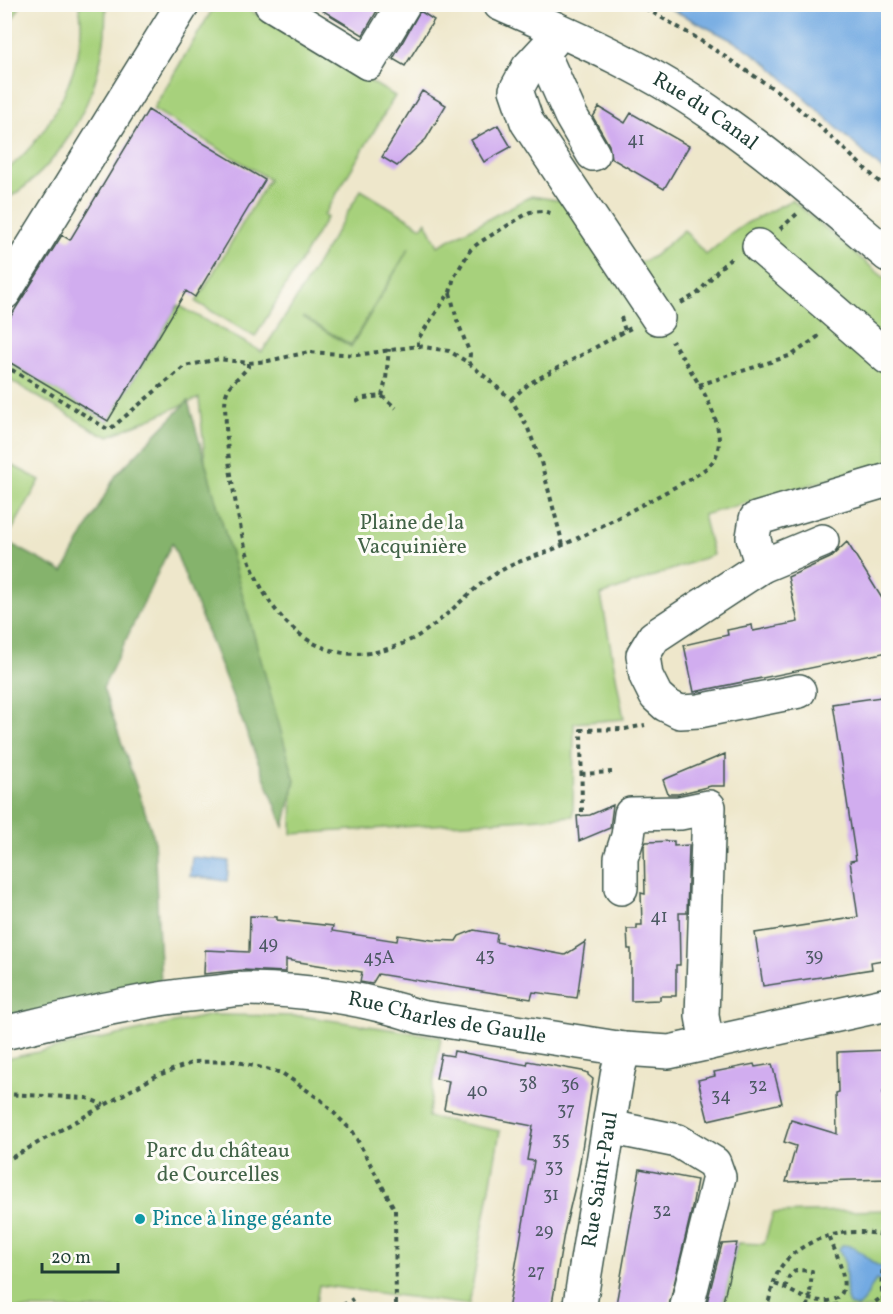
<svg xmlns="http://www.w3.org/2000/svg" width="893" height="1314" font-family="Vollkorn,serif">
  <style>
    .green { fill: #a7d17c; stroke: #638758; stroke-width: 1.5; fill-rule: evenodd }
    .forest { fill: #85b36c; stroke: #527850; stroke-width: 1.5 }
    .water { fill: #73aae2; stroke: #49748b; stroke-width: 1.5 }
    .building { fill: #d1adef }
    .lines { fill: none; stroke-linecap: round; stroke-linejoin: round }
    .minor-casing { stroke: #3e564b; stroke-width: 36 }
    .path { stroke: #3e564b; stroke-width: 4; stroke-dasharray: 4.5 4.5; stroke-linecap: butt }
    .minor { stroke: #fff; stroke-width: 33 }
    .path-bridge { stroke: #3e564b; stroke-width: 4; stroke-dasharray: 4.5 4.5; stroke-linecap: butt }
    .culture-dot { fill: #0f9aa8; stroke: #fdfcf7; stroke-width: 2 }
    .labels { text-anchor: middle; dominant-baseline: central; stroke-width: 6; stroke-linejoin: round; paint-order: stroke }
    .number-label { font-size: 18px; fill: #4c5963 }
    .street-label { font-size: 21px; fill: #1f3d34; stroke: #fdfcf7 }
    .park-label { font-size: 21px; fill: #416246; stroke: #fdfcf7 }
    .culture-label { font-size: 21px; fill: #0d838f; stroke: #fdfcf7; text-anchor: start }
  </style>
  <rect width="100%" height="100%" fill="#fdfcf7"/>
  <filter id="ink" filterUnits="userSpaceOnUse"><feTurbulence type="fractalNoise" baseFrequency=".0167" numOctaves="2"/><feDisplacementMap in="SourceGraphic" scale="12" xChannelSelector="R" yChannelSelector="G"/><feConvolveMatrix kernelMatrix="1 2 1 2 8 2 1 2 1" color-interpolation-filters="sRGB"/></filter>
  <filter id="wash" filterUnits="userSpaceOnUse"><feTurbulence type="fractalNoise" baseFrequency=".008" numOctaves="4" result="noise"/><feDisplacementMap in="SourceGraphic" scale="24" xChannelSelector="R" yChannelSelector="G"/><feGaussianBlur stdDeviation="1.35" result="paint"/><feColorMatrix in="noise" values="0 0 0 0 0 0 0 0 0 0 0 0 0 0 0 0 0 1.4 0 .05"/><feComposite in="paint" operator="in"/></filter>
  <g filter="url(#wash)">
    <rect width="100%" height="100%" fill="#eee7cb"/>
    <path class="green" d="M 5,4 L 21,5 L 5,32 L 4,5 Z
      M 79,5 L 105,5 L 106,9 C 105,20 106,31 104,41 C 96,102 59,169 5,200 L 5,171 C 49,139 91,59 79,5 Z
      M 215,5 L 241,5 L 395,96 L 324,215 L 327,217 L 255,337 L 196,302 L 269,179 L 153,109 Z
      M 361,190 L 422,227 L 426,221 L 438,246 L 531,196 L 570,202 L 613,276 L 654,256 L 684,230 L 706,255 L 731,234 L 747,223 L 792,200 L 888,281 L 888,463 L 703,515 L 713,555 L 601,595 L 624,719 L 574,723 L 573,816 L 292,834 L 293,776 L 217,582 L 199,398 L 109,436 L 100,434 L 5,377 L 5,359 L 108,421 L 178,305 L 262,352 L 290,309 ZM 409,248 L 351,347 L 303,317 L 351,345 Z
      M 4,461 L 40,480 L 12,530 L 5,526 Z
      M 212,1015 L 302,1016 L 441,1037 L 428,1117 L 500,1131 L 469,1305 L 319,1285 L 315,1309 L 5,1309 L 5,1059 Z
      M 888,1210 L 888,1309 L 721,1310 L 737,1243 L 764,1244 L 773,1213 Z"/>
    <path class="forest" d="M 188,401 L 295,781 L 284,827 L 172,543 L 103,688 L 154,838 L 161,986 L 4,1022 L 4,540 L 63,572 L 116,475 Z"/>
    <path class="water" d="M 879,4 L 888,8 L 888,175 L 769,65 L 741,45 L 663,5 Z
      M 192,857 L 229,861 L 227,881 L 190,876 Z
      M 842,1245 C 860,1244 867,1264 884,1268 L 888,1262 L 888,1292 L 884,1283 L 876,1280 C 870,1288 866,1302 857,1307 L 849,1305 L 847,1299 L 845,1264 L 839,1249 Z"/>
    <g id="blocks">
      <path class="building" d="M 312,4 L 381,4 L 363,35 Z
        M 420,11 L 434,20 L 405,66 L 393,59 Z
        M 422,91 L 446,105 L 426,139 L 397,166 L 382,157 Z
        M 599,107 L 625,123 L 631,113 L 689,146 L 664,189 L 611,158 L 609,145 L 593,117 Z
        M 148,110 L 265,180 L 195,297 L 186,291 L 108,421 L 4,359 L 4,327 L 62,235 L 70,240 Z
        M 498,125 L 511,147 L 484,162 L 471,140 Z
        M 847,542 L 888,608 L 888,652 L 694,692 L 684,645 L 728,635 L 727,630 L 752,625 L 753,631 L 798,622 L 788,577 L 830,558 Z
        M 888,696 L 888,959 L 871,962 L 872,969 L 763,986 L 755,933 L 858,917 L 850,861 L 856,860 L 832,704 Z
        M 725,754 L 725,786 L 711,786 L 678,794 L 668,794 L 663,780 Z
        M 613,805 L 610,828 L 579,841 L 577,816 L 590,815 Z
        M 674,841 L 674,846 L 689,845 L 687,913 L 679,913 L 680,965 L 676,965 L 676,996 L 660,996 L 660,1000 L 631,1001 L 631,949 L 628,949 L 627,929 L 637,929 L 637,925 L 642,925 L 641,893 L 645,894 L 644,846 L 646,842 Z
        M 250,916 L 277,917 L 277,920 L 333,926 L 332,931 L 397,941 L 398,935 L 432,940 L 456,941 L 459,936 L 474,930 L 497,934 L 496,942 L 565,955 L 585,942 L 577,998 L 533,992 L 531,999 L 378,974 L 372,984 L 360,982 L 362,972 L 286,960 L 286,972 L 243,970 L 204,974 L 205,950 L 249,952 Z
        M 888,1050 L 888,1092 L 883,1092 L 885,1132 L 888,1131 L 888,1179 L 786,1182 L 796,1146 L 784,1142 L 791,1120 L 837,1134 L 836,1093 L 839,1092 L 838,1052 Z
        M 454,1051 L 527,1065 L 528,1061 L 582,1071 L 588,1073 L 588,1075 L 593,1079 L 578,1174 L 564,1233 L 551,1310 L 508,1310 L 534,1161 L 527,1160 L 533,1126 L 444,1109 L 449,1081 L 436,1079 L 441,1054 L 453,1056 Z
        M 754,1064 L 755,1067 L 772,1064 L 782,1103 L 708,1120 L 698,1080 L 715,1076 L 714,1072 Z
        M 640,1169 L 697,1180 L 691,1213 L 668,1310 L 615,1310 Z
        M 737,1243 L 721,1310 L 705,1310 L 722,1244 Z"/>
    </g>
  </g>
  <g filter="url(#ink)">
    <use href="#blocks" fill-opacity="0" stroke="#3e564b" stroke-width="1.5"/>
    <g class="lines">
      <defs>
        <g id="minor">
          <path d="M 271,4 L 368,63 L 403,5"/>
          <path id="s1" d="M 500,4 C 575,37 652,70 718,118 C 778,160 833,209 888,255"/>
          <path d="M 556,29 L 552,42 L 528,68 L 516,90 L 527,122 L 658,318"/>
          <path d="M 543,53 L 571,116 L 593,154"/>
          <path d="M 759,246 L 888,358"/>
          <path d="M 4,293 L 183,4"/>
          <path d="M 762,566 L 753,537 L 756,519 L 888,480"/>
          <path d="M 799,691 L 699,711 L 680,712 L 666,705 L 656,696 L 646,676 L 643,655 L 654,637 L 762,566 L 822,541"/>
          <path d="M 621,888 L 621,858 L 628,836 L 631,814 L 680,813 L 709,807 L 702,1016 L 707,1044"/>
          <path id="s2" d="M 4,1033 C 71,1017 139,999 207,993 C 221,992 235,989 248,989 C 305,990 366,998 420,1017 L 624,1049 L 669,1052 L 888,1004"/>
          <path d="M 609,1127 L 678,1141 L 714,1163 L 719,1177 L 686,1310"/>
          <path id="s3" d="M 579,1310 L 618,1070 L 624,1049"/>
        </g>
      </defs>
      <use href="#minor" class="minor-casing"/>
      <path class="path" d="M 638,4 L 695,37 L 777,91 L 815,122 L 888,190
        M 780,229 L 797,214
        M 450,293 L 457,320 L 470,354 L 469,363
        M 681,303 L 698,293 L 721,267 L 733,257
        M 621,317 L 625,331
        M 418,346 L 418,339 L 450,292 L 454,277 L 471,249 L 480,242 L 530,212 L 543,211 L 554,214
        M 248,363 L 248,367 C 241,377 229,382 226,395 C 224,405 226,417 226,427 C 228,462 234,496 241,530 C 259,618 325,687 416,637 C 448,619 470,587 502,570 C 521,559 542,555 561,546 C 606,525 650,500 694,477 C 702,471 711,466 715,458 C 732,424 689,370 672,341
        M 4,365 L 109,430 L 185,366 L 219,359 L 248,363 L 268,361 L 309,352 L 357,355 L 418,346 L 449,351 L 469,363 L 511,399 L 527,426 L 541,462 L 563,545
        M 699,385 L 792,355 L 819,336
        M 382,396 L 386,379 L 389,349
        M 511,399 L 530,383 L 631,328
        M 356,402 L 363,398 L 382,396 L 396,408
        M 581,774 L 612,772
        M 582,812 L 581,730 L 625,729 L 645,725
        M 4,1094 L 87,1098 L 104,1105
        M 4,1162 L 156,1076 L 194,1062 L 234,1061 L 282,1073 L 321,1100 L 353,1132 L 395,1210 L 396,1306
        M 775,1284 C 786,1288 795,1294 805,1298 C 865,1314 840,1264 829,1236
        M 785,1288 L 789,1277 L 796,1270 L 812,1271 L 810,1293
        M 836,1303 L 837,1310
        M 738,1309 L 738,1310
        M 335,1310 L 353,1299
        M 767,1310 C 769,1299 774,1279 779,1270 C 794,1245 829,1232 856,1232 C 867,1232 878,1234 888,1236
        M 872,1310 L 874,1303 L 882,1297
        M 886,1310 C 879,1289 881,1269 888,1249"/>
      <use href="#minor" class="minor"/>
      <path class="path-bridge" d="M 808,1307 L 810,1293"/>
    </g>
  </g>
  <circle class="culture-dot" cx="140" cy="1219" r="6"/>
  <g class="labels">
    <g class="number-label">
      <text x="636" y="140">41</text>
      <text x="659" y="917">41</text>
      <text x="268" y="944">49</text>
      <text x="485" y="956">43</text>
      <text x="814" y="956">39</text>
      <text x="379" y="958">45A</text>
      <text x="528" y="1084">38</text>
      <text x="570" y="1085">36</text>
      <text x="758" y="1086">32</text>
      <text x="477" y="1091">40</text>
      <text x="721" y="1096">34</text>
      <text x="566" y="1110">37</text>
      <text x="561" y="1140">35</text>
      <text x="554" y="1167">33</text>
      <text x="551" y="1195">31</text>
      <text x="662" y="1211">32</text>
      <text x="544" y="1231">29</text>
      <text x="536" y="1272">27</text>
    </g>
    <g class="street-label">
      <text stroke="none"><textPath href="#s1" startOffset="232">Rue du Canal</textPath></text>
      <text stroke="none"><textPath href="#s2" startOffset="450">Rue Charles de Gaulle</textPath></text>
      <text stroke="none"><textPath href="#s3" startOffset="132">Rue Saint-Paul</textPath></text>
    </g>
    <g class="park-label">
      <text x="412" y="523">Plaine de la<tspan x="412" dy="24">Vacquinière</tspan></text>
      <text x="218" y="1151">Parc du château<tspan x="218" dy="24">de Courcelles</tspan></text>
    </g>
    <g class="culture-label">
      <text x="152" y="1219">Pince à linge géante</text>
    </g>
  </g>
  <rect width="893" height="1314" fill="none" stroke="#fdfcf7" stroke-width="24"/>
  <path d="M42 1263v9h76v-9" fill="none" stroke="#1f3d34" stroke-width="3"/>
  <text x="51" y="1263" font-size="18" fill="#1f3d34" stroke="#fdfcf7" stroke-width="4.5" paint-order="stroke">20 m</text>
</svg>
